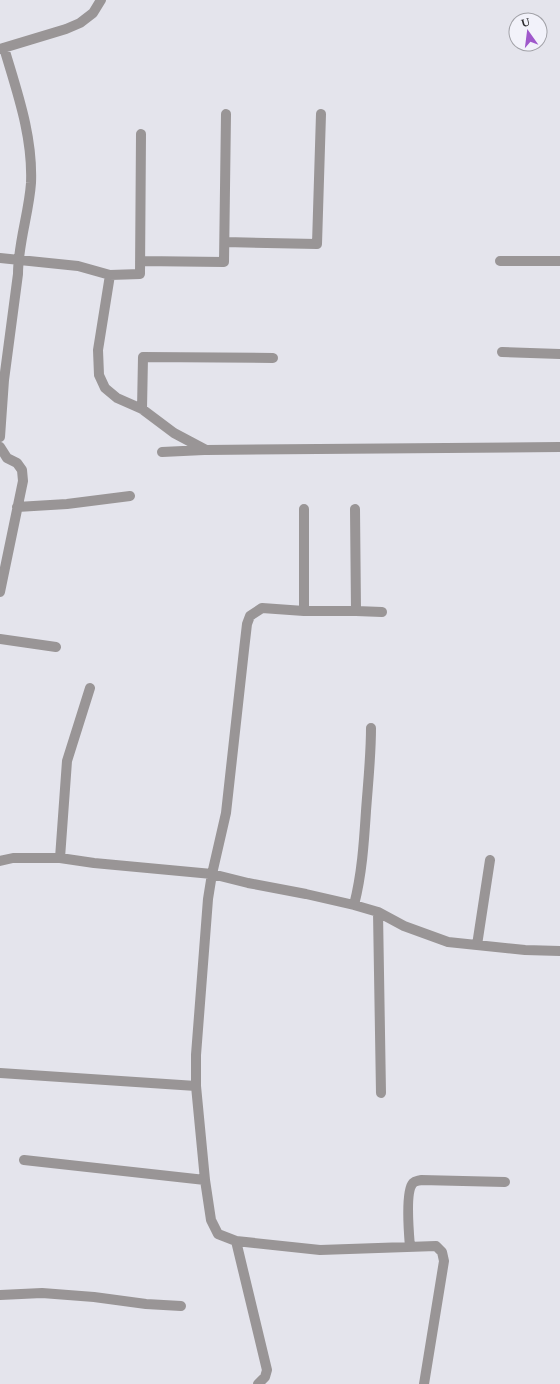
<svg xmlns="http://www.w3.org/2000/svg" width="560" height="1384" font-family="Spectral,serif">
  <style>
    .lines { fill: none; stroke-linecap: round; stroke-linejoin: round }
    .street { stroke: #999596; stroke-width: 10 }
  </style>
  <rect width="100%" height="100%" fill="#e4e4ec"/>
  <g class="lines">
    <path class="street" d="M 0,49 L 66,29 L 80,23 L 93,13 L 101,0
      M 225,242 L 317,244 L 321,114
      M 0,258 L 78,266 L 110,275 L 98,350 L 99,375 L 105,388 L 117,398 L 142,409 L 174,433 L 206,450 L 560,447
      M 140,261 L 224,262 L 226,114
      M 500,261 L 560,261
      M 110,275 L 140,274 L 141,134
      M 502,352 L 560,354
      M 142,409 L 143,357 L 273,358
      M 0,437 L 4,380 L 18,274 C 18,243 29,213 31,183 C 33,136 17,92 4,48
      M 0,447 L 7,458 L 17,463 L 22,470 L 23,481 L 0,592
      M 162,452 L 204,450
      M 17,507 L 67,504 L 130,496
      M 304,509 L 304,611
      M 355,509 L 356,611
      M 382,612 L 356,611 L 304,611 L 262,608 L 250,616 L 247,624 L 244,650 L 226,813 L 212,874 L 208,899 L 196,1055 L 196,1086 L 205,1180 L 211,1220 L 218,1234 L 236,1241 L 320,1250 L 436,1246 L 442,1252 L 444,1261 L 424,1384
      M 0,639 L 56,647
      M 60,858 L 67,761 L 90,688
      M 0,861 L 13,858 L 60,858 L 94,863 L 212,874 L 248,883 L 306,894 L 354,905 L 378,912 L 404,926 L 448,942 L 525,950 L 560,951
      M 354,905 C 362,874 364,842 366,811 C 368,783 371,756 371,728
      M 378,912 L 381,1093
      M 477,945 L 490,860
      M 0,1073 L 196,1086
      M 24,1160 L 205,1180
      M 236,1241 L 267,1370 L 265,1377 L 258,1384
      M 410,1247 C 409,1235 405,1191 413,1183 C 415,1181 418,1181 421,1180 L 505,1182
      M 0,1295 L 42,1293 L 94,1297 L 146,1304 L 181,1306"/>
  </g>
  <g transform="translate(528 32) rotate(346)"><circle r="19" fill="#f2f2fa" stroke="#a2a2a8"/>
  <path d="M0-3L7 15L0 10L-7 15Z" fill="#9f58cb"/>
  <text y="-6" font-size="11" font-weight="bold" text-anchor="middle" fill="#2b2b2e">U</text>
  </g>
</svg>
